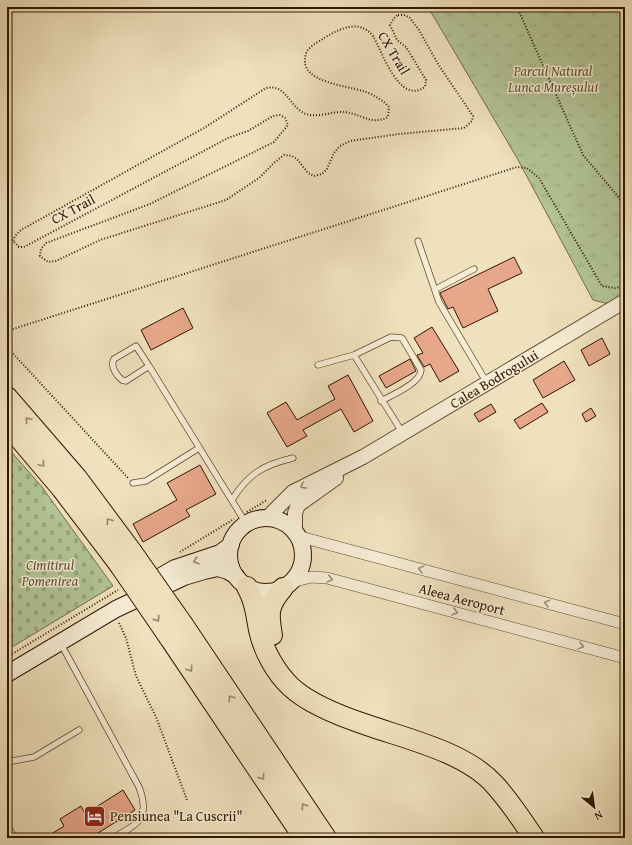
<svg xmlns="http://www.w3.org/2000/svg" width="632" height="845" font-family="'Gentium Book Plus',serif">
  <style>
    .cemetery { fill: url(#cemetery-stones); stroke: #726c4b }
    .park { fill: url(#park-tufts); stroke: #726c4b }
    .building { fill: #e7a78a; stroke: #321500 }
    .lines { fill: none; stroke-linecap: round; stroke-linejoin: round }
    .service-casing { stroke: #61482f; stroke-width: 7 }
    .minor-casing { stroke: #61482f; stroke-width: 12 }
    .tertiary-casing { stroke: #61482f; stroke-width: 16 }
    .secondary-casing { stroke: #321500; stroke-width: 18 }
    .motorway-casing { stroke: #321500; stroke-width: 22 }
    .path { stroke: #321500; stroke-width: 2; stroke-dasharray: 1 2; stroke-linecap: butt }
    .service { stroke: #f5ecd4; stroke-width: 5.5 }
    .minor { stroke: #f5ecd4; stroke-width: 11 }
    .tertiary { stroke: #f5ecd4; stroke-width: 14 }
    .secondary { stroke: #f5ecd4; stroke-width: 16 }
    .motorway { stroke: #efe1bd; stroke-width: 20 }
    .motorway-bridge-casing { stroke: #321500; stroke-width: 22; stroke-linecap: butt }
    .motorway-bridge { stroke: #efe1bd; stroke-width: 20 }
    .oneway { stroke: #9a8568 }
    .oneway2 { stroke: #9d8b75 }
    .labels { text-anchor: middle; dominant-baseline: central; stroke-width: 3; stroke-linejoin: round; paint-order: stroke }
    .street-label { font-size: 14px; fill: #321500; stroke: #f5ecd4 }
    .park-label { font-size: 14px; font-style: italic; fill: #5f5234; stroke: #f5ecd4 }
    .poi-label { font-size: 14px; fill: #321500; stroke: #f5ecd4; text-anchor: start }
  </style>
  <defs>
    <pattern id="cemetery-stones" width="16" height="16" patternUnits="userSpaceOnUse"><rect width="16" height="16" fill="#b2c496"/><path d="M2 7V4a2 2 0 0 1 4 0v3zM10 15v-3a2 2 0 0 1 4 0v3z" fill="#9aa880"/></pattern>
    <pattern id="park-tufts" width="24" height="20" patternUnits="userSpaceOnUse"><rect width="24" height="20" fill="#b2c496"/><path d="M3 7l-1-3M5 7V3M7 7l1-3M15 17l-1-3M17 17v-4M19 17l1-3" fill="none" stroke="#9aa880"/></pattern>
  </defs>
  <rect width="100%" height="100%" fill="#efe1bd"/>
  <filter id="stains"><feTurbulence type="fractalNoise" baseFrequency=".005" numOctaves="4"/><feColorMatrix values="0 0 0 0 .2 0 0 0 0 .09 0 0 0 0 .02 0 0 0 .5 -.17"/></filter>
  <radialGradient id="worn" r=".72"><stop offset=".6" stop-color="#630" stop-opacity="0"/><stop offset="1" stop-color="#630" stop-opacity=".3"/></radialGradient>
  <path class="cemetery" d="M 7,447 L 42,487 L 113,586 L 7,650 Z"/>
  <path class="park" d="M 428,7 L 625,7 L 625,301 L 617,306 L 593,300 L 517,158 Z"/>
  <path class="building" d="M 514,257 L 522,273 L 488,289 L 498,311 L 463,328 L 453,307 L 448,309 L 440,293 Z
    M 183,308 L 193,328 L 151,350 L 141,330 Z
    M 432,327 L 459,371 L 440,382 L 430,364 L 424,367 L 417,355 L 423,353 L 414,338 Z
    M 602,338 L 610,354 L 589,366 L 581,350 Z
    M 410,359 L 416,371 L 386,388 L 379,376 Z
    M 564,361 L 575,380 L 543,398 L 533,380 Z
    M 348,375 L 373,421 L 354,432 L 341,409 L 303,430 L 307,436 L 287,447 L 267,413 L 286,402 L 297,420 L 335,399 L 328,386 Z
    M 542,403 L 548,412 L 520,429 L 514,420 Z
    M 491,404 L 496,412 L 479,422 L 474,414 Z
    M 591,408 L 596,416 L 586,422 L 582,414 Z
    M 200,465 L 216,494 L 186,510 L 190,516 L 143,542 L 133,524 L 177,500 L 167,483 Z
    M 123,790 L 135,810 L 90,838 L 45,838 L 64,826 L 60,819 L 81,806 L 85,814 Z"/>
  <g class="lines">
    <defs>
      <path id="service" d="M 418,241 L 439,302 L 487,383
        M 436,289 L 474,269
        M 136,346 L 149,366 L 126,381 L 122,380 C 116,375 110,366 114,359 Z
        M 354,355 L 402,432
        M 318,365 L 354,355 L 391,337 L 402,338 L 421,370 C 421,383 392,395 381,401
        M 149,366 L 247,525
        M 133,483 L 146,481 L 199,448
        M 232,500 C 248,474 263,465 293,458
        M 61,644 L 139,787 C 151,819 138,824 112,838
        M 7,762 L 34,757 L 79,730
        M 7,825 L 15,838"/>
      <path id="minor" d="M 297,536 L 625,624
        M 292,582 L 311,577 L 327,578 L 625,658"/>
      <path id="tertiary" d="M 266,519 L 293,492 L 363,457 L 625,301
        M 295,532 L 295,513 L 298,505 L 336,478"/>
      <path id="secondary" d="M229 555a37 37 0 1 1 74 0a37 37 0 1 1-74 0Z
        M 149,583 L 175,568 L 220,553 L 231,545
        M 7,674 L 116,609 L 184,577 L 204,571 L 218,568 L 228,571 L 236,576"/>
      <path id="motorway" d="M 7,397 L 77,478 L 132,552
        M 7,424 L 62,489 L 119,564
        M 247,587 C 255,601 256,614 259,630 C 263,650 276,673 291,687 C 309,704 343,717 367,725 C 407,739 465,752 494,784 C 509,800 522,820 534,838
        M 184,626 L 326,838
        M 272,635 C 268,613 268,605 283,588
        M 169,637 L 304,838"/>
    </defs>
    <use href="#service" class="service-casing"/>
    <use href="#minor" class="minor-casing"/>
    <use href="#tertiary" class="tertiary-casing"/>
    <use href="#secondary" class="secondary-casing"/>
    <use href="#motorway" class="motorway-casing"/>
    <path class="path" d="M 517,7 L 583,155 L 621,200 L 625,212
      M 398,15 L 405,15 L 410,18 L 419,30 L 438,64 L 473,116 L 472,121 L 464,128 L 399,134 L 350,141 L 340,146 L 334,153 L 327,169 L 322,174 L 314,176 L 308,173 L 297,159 L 292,156 L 284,155 L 275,162 L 259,178 L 226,200 L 100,240 L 56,261 L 48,262 L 40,256 L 41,249 L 46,243 L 150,204 L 274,142 L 288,125 L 285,118 L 280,115 L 273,116 L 248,131 L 228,138 L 24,247 L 19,247 L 13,241 L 15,236 L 21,230 L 204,128 L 266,88 C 285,84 288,103 302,112 C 314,120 331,111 344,112 C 360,113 371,126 388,117 L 389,107 C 383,100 372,94 363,91 C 347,86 303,82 305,60 C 305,56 306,51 309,49 C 313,44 320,41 324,38 C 341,28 359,19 373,36 C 383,53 399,105 425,87 L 426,80 L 406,47 L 397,40 L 390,25 L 394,18 Z
      M 7,331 L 517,167 L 527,168 L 539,178 L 602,286 L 615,288 L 625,286
      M 7,347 L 128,478
      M 247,512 L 267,500
      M 180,552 L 234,519
      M 119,623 L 126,638 L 136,676 L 156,717 L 187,800
      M 7,657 L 118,590"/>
    <use href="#service" class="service"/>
    <use href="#minor" class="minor"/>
    <use href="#tertiary" class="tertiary"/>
    <use href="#secondary" class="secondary"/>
    <use href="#motorway" class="motorway"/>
    <defs>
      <path id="motorway-bridge" d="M 132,552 L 184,626
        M 119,564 L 169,637"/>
    </defs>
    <use href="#motorway-bridge" class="motorway-bridge-casing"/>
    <use href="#motorway-bridge" class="motorway-bridge"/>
  </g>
  <defs><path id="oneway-chevron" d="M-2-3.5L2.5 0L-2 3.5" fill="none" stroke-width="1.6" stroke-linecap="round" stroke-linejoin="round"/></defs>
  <g class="oneway">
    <use href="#oneway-chevron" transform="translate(28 420) rotate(-131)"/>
    <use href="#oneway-chevron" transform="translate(42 464) rotate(50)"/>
    <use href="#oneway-chevron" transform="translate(109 521) rotate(-126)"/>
    <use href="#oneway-chevron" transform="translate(157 619) rotate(56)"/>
    <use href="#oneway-chevron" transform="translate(190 669) rotate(56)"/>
    <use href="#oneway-chevron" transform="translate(231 698) rotate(-124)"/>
    <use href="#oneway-chevron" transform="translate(262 777) rotate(55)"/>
    <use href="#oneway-chevron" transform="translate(304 806) rotate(-124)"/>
  </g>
  <g class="oneway2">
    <use href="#oneway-chevron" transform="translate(303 486) rotate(151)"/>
    <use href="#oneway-chevron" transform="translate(196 561) rotate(163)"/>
    <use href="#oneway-chevron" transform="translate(421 569) rotate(-165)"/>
    <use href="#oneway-chevron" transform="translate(330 579) rotate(12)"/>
    <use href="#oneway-chevron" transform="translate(547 603) rotate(-165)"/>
    <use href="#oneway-chevron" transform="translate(455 612) rotate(15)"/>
    <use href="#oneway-chevron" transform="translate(581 646) rotate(15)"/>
  </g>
  <defs>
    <symbol id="hotel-square" viewBox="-11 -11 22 22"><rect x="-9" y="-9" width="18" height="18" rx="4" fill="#8f2418" stroke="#f5ecd4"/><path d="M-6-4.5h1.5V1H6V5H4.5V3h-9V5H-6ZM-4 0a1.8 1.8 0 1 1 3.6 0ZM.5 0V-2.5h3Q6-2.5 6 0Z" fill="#fff"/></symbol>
  </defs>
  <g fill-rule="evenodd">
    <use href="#hotel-square" x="82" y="804" width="25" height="25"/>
  </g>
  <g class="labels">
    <g class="street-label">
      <text transform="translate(394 53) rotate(59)">CX Trail</text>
      <text transform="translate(73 209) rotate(-28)">CX Trail</text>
      <text transform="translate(494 379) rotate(-31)">Calea Bodrogului</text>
      <text transform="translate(462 599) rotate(15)">Aleea Aeroport</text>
    </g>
    <g class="park-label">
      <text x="553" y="71">Parcul Natural<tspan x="553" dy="16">Lunca Mureșului</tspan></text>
      <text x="50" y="565">Cimitirul<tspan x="50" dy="16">Pomenirea</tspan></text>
    </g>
    <g class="poi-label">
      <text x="110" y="816">Pensiunea "La Cuscrii"</text>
    </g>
  </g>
  <rect width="632" height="845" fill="none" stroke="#efe1bd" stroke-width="24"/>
  <rect x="8" y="8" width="616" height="829" fill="none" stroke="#321500" stroke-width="2"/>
  <rect x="12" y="12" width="608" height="821" fill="none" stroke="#321500"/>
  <g transform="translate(594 807) rotate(151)" stroke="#f5ecd4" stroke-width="3" paint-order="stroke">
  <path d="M0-3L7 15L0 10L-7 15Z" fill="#321500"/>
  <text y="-6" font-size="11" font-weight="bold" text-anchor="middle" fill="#321500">N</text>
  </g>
  <rect width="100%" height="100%" filter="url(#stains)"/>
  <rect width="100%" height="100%" fill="url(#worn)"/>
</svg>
